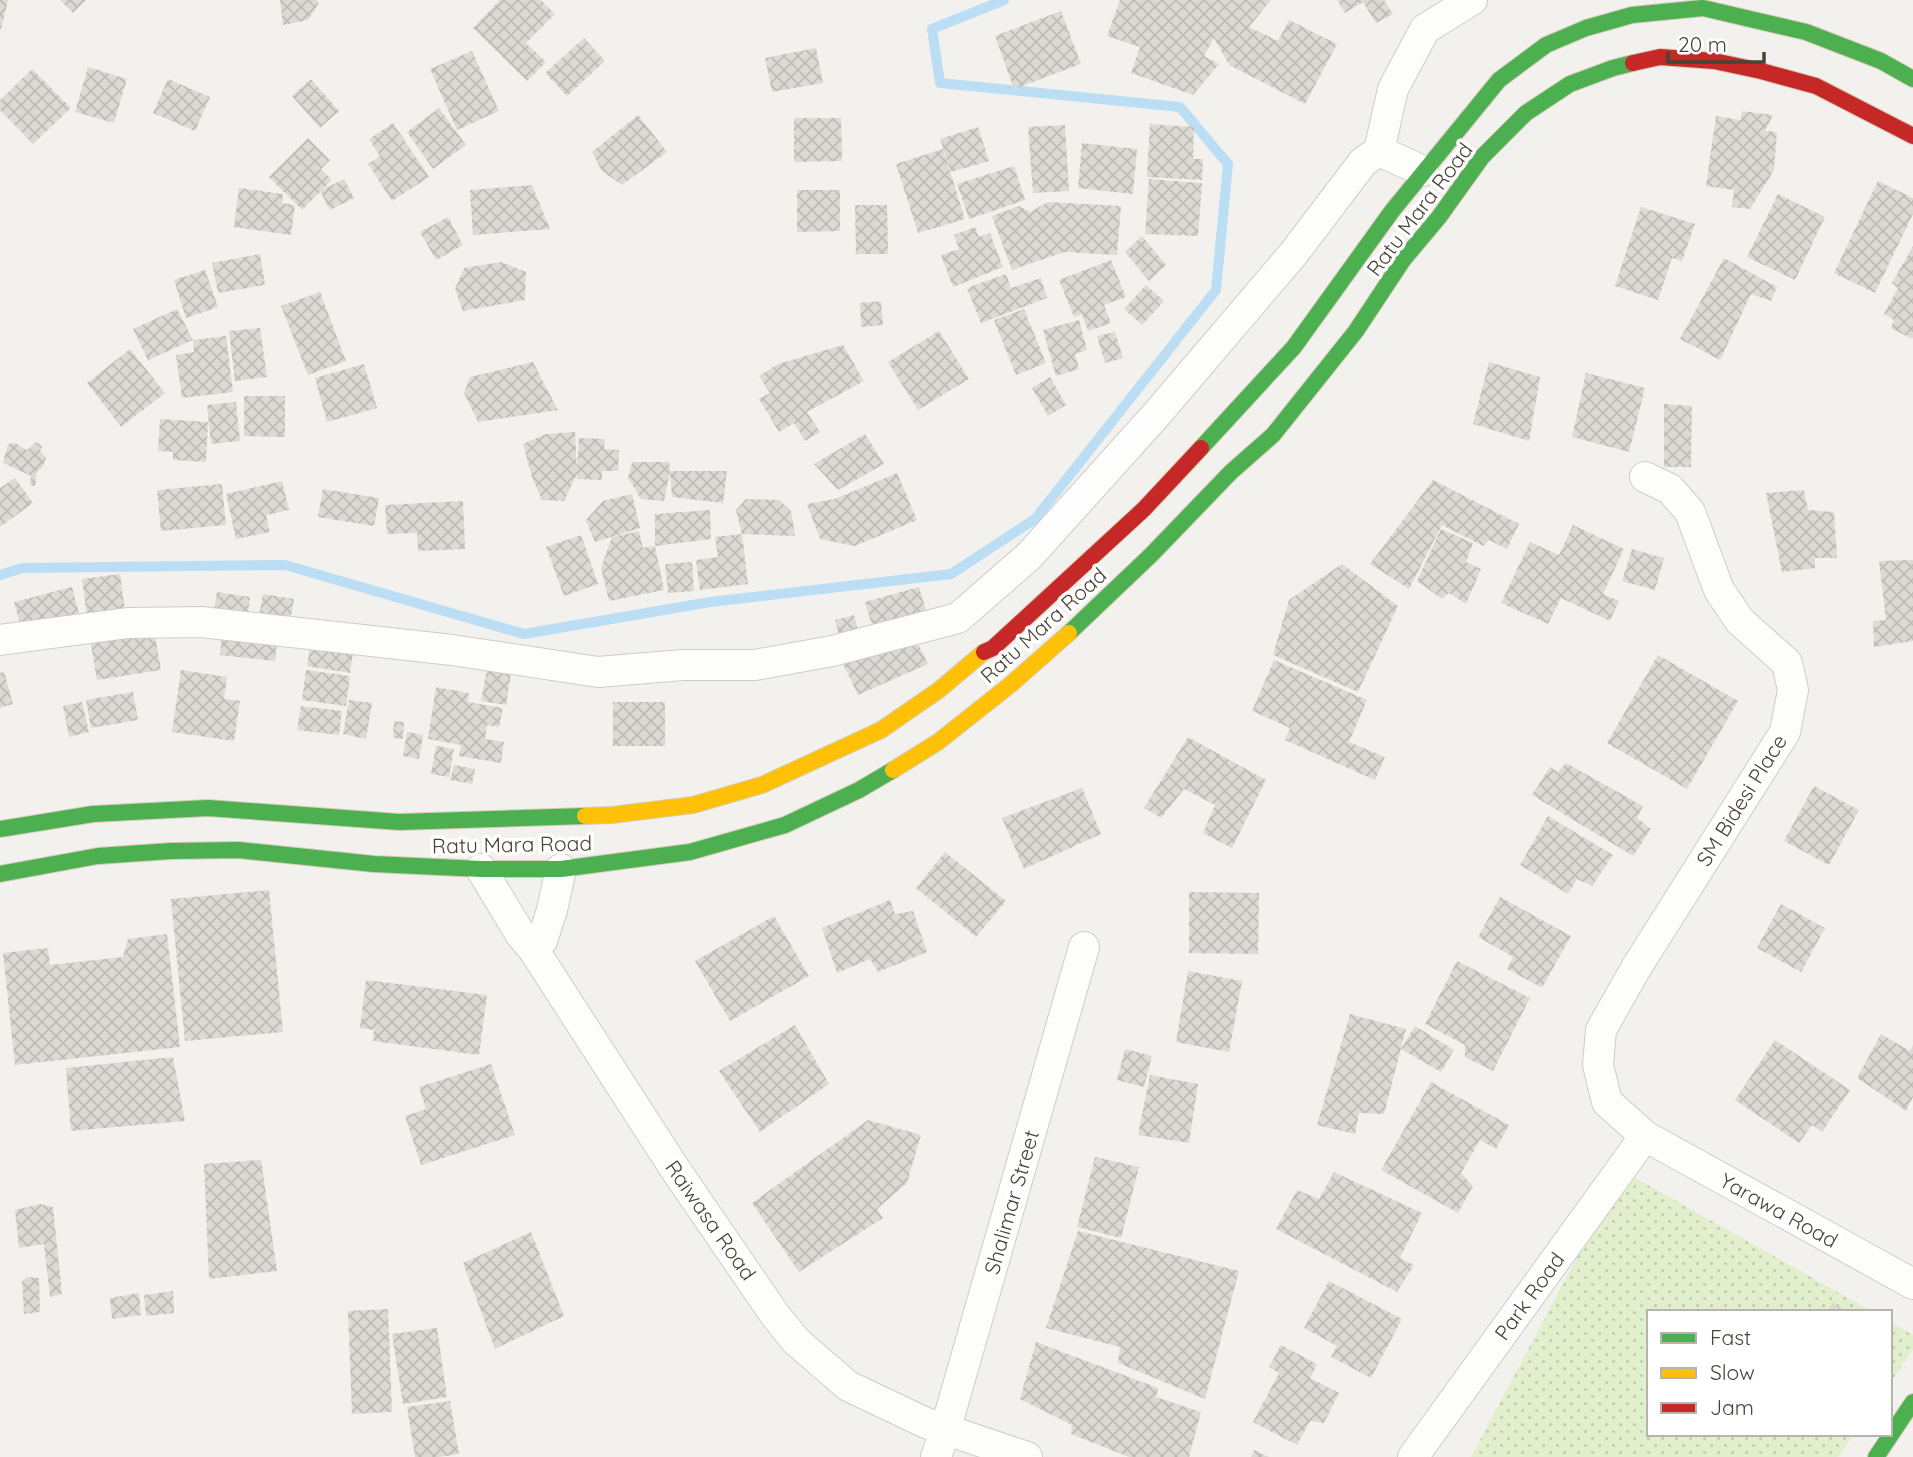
<svg xmlns="http://www.w3.org/2000/svg" width="1913" height="1457" font-family="Quicksand,sans-serif">
  <style>
    .grass { fill: url(#grass-dots) }
    .lines { fill: none; stroke-linecap: round; stroke-linejoin: round }
    .stream { stroke: #bbdef4; stroke-width: 10 }
    .building { fill: url(#building-cross-hatch) }
    .street-casing { stroke: #cfccc8; stroke-width: 32 }
    .fast-casing { stroke: #d7cdb9; stroke-width: 18 }
    .slow-casing { stroke: #d7cdb9; stroke-width: 18 }
    .jam-casing { stroke: #d7cdb9; stroke-width: 18 }
    .street { stroke: #fdfdfc; stroke-width: 30 }
    .fast { stroke: #4caf50; stroke-width: 16 }
    .slow { stroke: #ffc107; stroke-width: 16 }
    .jam { stroke: #c62828; stroke-width: 16 }
    .labels { text-anchor: middle; dominant-baseline: central; stroke-width: 7; stroke-linejoin: round; paint-order: stroke }
    .street-label { font-size: 21px; fill: #4b4337; stroke: #fff }
  </style>
  <defs>
    <pattern id="grass-dots" width="8" height="8" patternUnits="userSpaceOnUse" patternTransform="scale(1.75)"><rect width="8" height="8" fill="#e1efcc"/><path d="M2 2h.1M6 6h.1" fill="none" stroke="#c3ceb0" stroke-width="1.8" stroke-linecap="round"/></pattern>
    <pattern id="building-cross-hatch" width="8" height="8" patternUnits="userSpaceOnUse" patternTransform="scale(1.75)"><rect width="8" height="8" fill="#dddad6"/><path d="M0 0l8 8M0 8l8-8" fill="none" stroke="#bfbcb8"/></pattern>
  </defs>
  <rect width="100%" height="100%" fill="#f3f1ee"/>
  <path class="grass" d="M 1623,1171 L 1873,1312 L 1649,1312 L 1649,1434 L 1854,1434 L 1838,1457 L 1471,1457 Z
    M 1890,1322 L 1913,1335 L 1913,1350 L 1890,1383 Z"/>
  <g class="lines">
    <path class="stream" d="M 0,575 L 22,568 L 285,565 L 524,634 L 710,602 L 951,574 L 1035,519 L 1216,290 L 1228,164 L 1180,107 L 940,83 L 932,29 L 1004,0"/>
  </g>
  <path class="building" d="M 0,0 L 8,0 L 1,29 L 0,29 Z
    M 60,0 L 86,0 L 73,13 Z
    M 280,0 L 317,0 L 319,3 L 308,20 L 283,25 Z
    M 500,0 L 541,0 L 555,14 L 526,43 L 546,62 L 527,81 L 473,28 Z
    M 1120,0 L 1271,0 L 1249,27 L 1278,41 L 1289,20 L 1337,44 L 1305,104 L 1229,65 L 1214,38 L 1204,56 L 1219,64 L 1193,95 L 1131,73 L 1140,47 L 1107,36 Z
    M 1337,0 L 1384,0 L 1393,14 L 1376,23 L 1363,2 L 1345,13 Z
    M 1061,11 L 1081,64 L 1014,89 L 995,36 Z
    M 584,38 L 605,61 L 567,96 L 545,73 Z
    M 816,48 L 823,83 L 772,92 L 765,58 Z
    M 472,51 L 499,111 L 457,130 L 430,69 Z
    M 88,67 L 127,79 L 114,123 L 75,112 Z
    M 32,69 L 71,108 L 33,144 L 0,110 L 0,100 Z
    M 168,79 L 210,97 L 195,131 L 153,113 Z
    M 311,79 L 339,111 L 320,128 L 292,96 Z
    M 439,108 L 466,145 L 433,169 L 407,132 Z
    M 1742,111 L 1773,115 L 1765,131 L 1777,132 L 1774,170 L 1750,209 L 1732,207 L 1734,190 L 1706,186 L 1716,116 L 1741,120 Z
    M 638,115 L 667,152 L 622,185 L 602,171 L 592,152 Z
    M 794,118 L 841,118 L 842,161 L 794,162 Z
    M 393,123 L 429,177 L 392,201 L 368,164 L 380,156 L 369,139 Z
    M 1150,124 L 1194,127 L 1193,159 L 1203,159 L 1202,180 L 1147,177 Z
    M 1065,125 L 1069,191 L 1033,193 L 1028,127 Z
    M 978,127 L 989,161 L 951,172 L 940,139 Z
    M 308,138 L 330,160 L 321,169 L 332,180 L 302,210 L 269,177 Z
    M 1082,143 L 1137,149 L 1133,194 L 1078,188 Z
    M 943,149 L 965,219 L 918,233 L 896,164 Z
    M 1014,166 L 1025,200 L 969,219 L 957,184 Z
    M 344,179 L 354,198 L 330,210 L 320,191 Z
    M 1149,179 L 1202,183 L 1198,236 L 1145,234 Z
    M 1878,181 L 1913,198 L 1913,214 L 1875,293 L 1834,273 Z
    M 532,185 L 550,229 L 473,235 L 470,190 Z
    M 239,188 L 283,194 L 282,203 L 295,205 L 291,235 L 234,227 Z
    M 797,190 L 840,190 L 840,231 L 797,232 Z
    M 1778,194 L 1825,217 L 1795,280 L 1747,257 Z
    M 1048,202 L 1121,206 L 1117,255 L 1064,252 L 1012,270 L 992,216 L 1019,206 L 1030,212 Z
    M 855,205 L 887,205 L 888,254 L 856,254 Z
    M 1641,207 L 1695,224 L 1682,261 L 1672,258 L 1658,300 L 1615,286 Z
    M 448,217 L 463,245 L 436,260 L 420,232 Z
    M 975,227 L 979,237 L 990,233 L 1003,267 L 953,287 L 941,255 L 959,249 L 954,235 Z
    M 1142,236 L 1166,265 L 1149,281 L 1125,252 Z
    M 1913,246 L 1913,337 L 1912,339 L 1891,328 L 1894,320 L 1884,314 L 1898,288 L 1892,283 Z
    M 260,254 L 265,285 L 218,293 L 212,263 Z
    M 1724,258 L 1777,287 L 1771,301 L 1751,294 L 1720,360 L 1680,339 Z
    M 1111,260 L 1126,297 L 1104,305 L 1111,323 L 1088,331 L 1082,314 L 1074,317 L 1059,280 Z
    M 501,262 L 526,272 L 525,300 L 463,311 L 455,289 L 464,268 Z
    M 205,270 L 218,307 L 186,318 L 174,280 Z
    M 1006,274 L 1011,288 L 1041,278 L 1047,298 L 981,323 L 967,288 Z
    M 1146,285 L 1164,301 L 1142,325 L 1124,309 Z
    M 320,292 L 346,361 L 308,375 L 281,306 Z
    M 881,301 L 883,325 L 861,327 L 860,303 Z
    M 177,309 L 193,340 L 148,360 L 133,329 Z
    M 1024,309 L 1046,363 L 1016,375 L 994,320 Z
    M 1079,320 L 1087,350 L 1075,354 L 1079,369 L 1056,376 L 1043,330 Z
    M 260,328 L 267,377 L 235,381 L 229,331 Z
    M 939,331 L 969,379 L 918,410 L 888,362 Z
    M 1115,332 L 1123,358 L 1105,363 L 1097,336 Z
    M 226,336 L 233,392 L 182,398 L 176,355 L 194,352 L 193,340 Z
    M 843,345 L 864,381 L 807,412 L 820,432 L 805,441 L 794,423 L 779,432 L 759,399 L 770,393 L 759,376 L 778,364 Z
    M 130,349 L 165,393 L 121,427 L 87,383 Z
    M 533,362 L 558,410 L 478,422 L 464,393 L 470,377 Z
    M 1489,362 L 1540,377 L 1529,441 L 1473,424 Z
    M 364,364 L 377,408 L 327,422 L 315,378 Z
    M 1586,373 L 1645,388 L 1629,452 L 1572,437 Z
    M 1050,377 L 1066,405 L 1048,416 L 1032,388 Z
    M 244,396 L 285,396 L 285,437 L 244,436 Z
    M 236,402 L 240,441 L 211,444 L 207,405 Z
    M 1664,404 L 1692,406 L 1691,467 L 1664,467 Z
    M 160,419 L 208,422 L 206,462 L 173,460 L 173,452 L 158,451 Z
    M 575,432 L 577,470 L 579,438 L 605,439 L 604,449 L 619,450 L 618,471 L 602,471 L 602,480 L 577,479 L 577,474 L 564,501 L 542,500 L 532,477 L 523,444 L 546,434 Z
    M 865,434 L 884,464 L 838,490 L 814,464 Z
    M 36,442 L 42,446 L 40,451 L 46,458 L 42,468 L 37,471 L 35,486 L 30,485 L 31,476 L 3,463 L 8,444 L 15,443 L 27,450 Z
    M 632,462 L 669,462 L 670,471 L 727,471 L 723,503 L 672,497 L 670,471 L 664,501 L 641,499 L 628,478 Z
    M 897,473 L 917,520 L 855,546 L 820,539 L 807,504 L 835,499 Z
    M 15,478 L 33,503 L 0,527 L 0,488 Z
    M 1433,480 L 1519,524 L 1507,549 L 1489,540 L 1483,546 L 1442,525 L 1409,589 L 1370,564 Z
    M 282,481 L 289,510 L 266,515 L 270,532 L 236,539 L 226,494 Z
    M 222,484 L 226,525 L 161,531 L 157,490 Z
    M 323,489 L 379,498 L 374,526 L 318,517 Z
    M 1804,490 L 1808,510 L 1834,512 L 1837,558 L 1815,558 L 1815,568 L 1782,572 L 1766,493 Z
    M 632,494 L 640,528 L 595,542 L 586,520 L 603,501 Z
    M 746,499 L 779,500 L 791,511 L 795,536 L 742,534 L 736,510 Z
    M 463,501 L 465,549 L 418,551 L 417,533 L 387,534 L 385,505 Z
    M 710,510 L 711,539 L 655,546 L 655,514 Z
    M 1573,525 L 1624,549 L 1603,594 L 1619,601 L 1610,621 L 1561,598 L 1548,624 L 1501,603 L 1530,542 L 1559,555 Z
    M 1441,529 L 1473,543 L 1466,562 L 1481,569 L 1466,604 L 1449,593 L 1442,599 L 1417,581 Z
    M 639,531 L 643,548 L 655,546 L 664,590 L 609,601 L 601,568 L 612,537 Z
    M 742,534 L 748,584 L 700,590 L 696,560 L 718,557 L 715,537 Z
    M 581,535 L 598,584 L 564,596 L 546,547 Z
    M 1632,549 L 1664,558 L 1655,590 L 1622,581 Z
    M 1913,560 L 1913,641 L 1874,647 L 1873,621 L 1886,620 L 1879,561 Z
    M 692,562 L 694,591 L 668,593 L 665,564 Z
    M 1342,564 L 1398,606 L 1358,692 L 1273,655 L 1289,600 Z
    M 120,574 L 125,611 L 87,616 L 82,579 Z
    M 72,587 L 80,617 L 22,632 L 14,602 Z
    M 919,587 L 928,617 L 874,632 L 865,602 Z
    M 217,592 L 250,597 L 247,622 L 213,616 Z
    M 263,594 L 294,599 L 289,627 L 258,622 Z
    M 854,615 L 859,634 L 840,639 L 835,620 Z
    M 223,628 L 278,634 L 275,661 L 220,655 Z
    M 154,630 L 161,670 L 97,680 L 90,640 Z
    M 915,638 L 928,664 L 858,695 L 842,662 Z
    M 310,646 L 353,652 L 350,673 L 307,666 Z
    M 1658,655 L 1738,701 L 1687,789 L 1607,743 Z
    M 1274,660 L 1367,700 L 1349,742 L 1385,757 L 1375,780 L 1285,740 L 1290,728 L 1252,711 Z
    M 487,669 L 511,673 L 506,705 L 481,701 Z
    M 181,670 L 227,677 L 224,699 L 240,701 L 234,741 L 172,732 Z
    M 306,670 L 350,676 L 346,706 L 302,700 Z
    M 4,672 L 13,704 L 0,708 L 0,673 Z
    M 436,687 L 469,693 L 468,702 L 503,708 L 499,727 L 487,725 L 485,739 L 504,742 L 501,763 L 459,756 L 461,745 L 428,739 Z
    M 133,692 L 138,720 L 91,728 L 86,700 Z
    M 349,700 L 372,703 L 366,739 L 343,734 Z
    M 82,702 L 89,732 L 69,737 L 63,706 Z
    M 613,702 L 665,702 L 665,746 L 613,746 Z
    M 301,706 L 342,711 L 339,735 L 297,730 Z
    M 394,721 L 404,722 L 403,739 L 393,738 Z
    M 407,732 L 423,735 L 419,759 L 403,756 Z
    M 1188,737 L 1266,780 L 1232,848 L 1203,833 L 1215,805 L 1184,789 L 1161,818 L 1144,808 Z
    M 436,746 L 454,749 L 449,777 L 431,774 Z
    M 1566,763 L 1643,806 L 1637,818 L 1651,829 L 1633,856 L 1532,795 L 1550,767 L 1558,772 Z
    M 454,765 L 475,769 L 472,784 L 450,780 Z
    M 1814,786 L 1859,810 L 1829,865 L 1784,841 Z
    M 1082,788 L 1101,834 L 1024,869 L 1002,818 Z
    M 1548,816 L 1613,855 L 1592,886 L 1577,879 L 1568,894 L 1520,865 Z
    M 945,852 L 1006,901 L 976,937 L 916,888 Z
    M 269,890 L 283,1032 L 185,1041 L 171,899 Z
    M 1189,892 L 1259,893 L 1258,954 L 1189,953 Z
    M 1500,897 L 1571,936 L 1542,988 L 1507,969 L 1513,957 L 1478,937 Z
    M 890,900 L 895,914 L 913,911 L 927,952 L 878,972 L 870,959 L 837,973 L 822,928 Z
    M 1781,904 L 1825,928 L 1801,972 L 1757,948 Z
    M 774,916 L 809,976 L 730,1021 L 695,961 Z
    M 167,934 L 180,1047 L 15,1065 L 3,953 L 48,948 L 50,965 L 123,957 L 128,939 Z
    M 1457,961 L 1530,998 L 1493,1071 L 1465,1057 L 1465,1045 L 1425,1024 Z
    M 1188,971 L 1242,981 L 1229,1052 L 1176,1042 Z
    M 366,980 L 487,995 L 479,1055 L 373,1041 L 374,1030 L 360,1028 Z
    M 1350,1014 L 1406,1029 L 1384,1114 L 1359,1113 L 1355,1134 L 1317,1125 Z
    M 795,1025 L 829,1084 L 760,1132 L 719,1071 Z
    M 1415,1026 L 1454,1050 L 1441,1072 L 1401,1049 Z
    M 1881,1034 L 1910,1051 L 1913,1045 L 1913,1097 L 1906,1111 L 1857,1078 Z
    M 1775,1040 L 1850,1090 L 1822,1132 L 1812,1125 L 1799,1143 L 1735,1100 Z
    M 1125,1049 L 1152,1056 L 1144,1087 L 1117,1080 Z
    M 173,1057 L 185,1121 L 71,1131 L 66,1068 Z
    M 491,1064 L 515,1135 L 421,1165 L 405,1116 L 426,1109 L 419,1087 Z
    M 1150,1075 L 1198,1084 L 1189,1143 L 1138,1135 Z
    M 1431,1082 L 1509,1125 L 1496,1149 L 1480,1140 L 1461,1173 L 1473,1186 L 1458,1213 L 1381,1170 Z
    M 868,1120 L 921,1135 L 907,1183 L 877,1209 L 883,1218 L 799,1272 L 752,1203 Z
    M 1095,1157 L 1139,1167 L 1121,1238 L 1077,1227 Z
    M 261,1160 L 277,1271 L 209,1279 L 204,1164 Z
    M 1334,1172 L 1422,1213 L 1400,1258 L 1414,1265 L 1397,1292 L 1276,1229 L 1297,1190 L 1319,1199 Z
    M 40,1204 L 53,1207 L 62,1294 L 50,1297 L 44,1244 L 19,1248 L 15,1210 Z
    M 1078,1231 L 1239,1271 L 1205,1399 L 1118,1363 L 1120,1347 L 1046,1328 Z
    M 531,1232 L 564,1316 L 495,1349 L 463,1263 Z
    M 28,1277 L 39,1278 L 40,1312 L 24,1314 L 22,1281 Z
    M 1329,1281 L 1402,1319 L 1371,1378 L 1331,1357 L 1337,1346 L 1304,1328 Z
    M 173,1291 L 174,1313 L 146,1316 L 144,1295 Z
    M 139,1293 L 141,1315 L 112,1319 L 110,1298 Z
    M 1833,1303 L 1846,1312 L 1827,1312 Z
    M 388,1309 L 392,1412 L 352,1414 L 348,1311 Z
    M 437,1328 L 447,1397 L 403,1404 L 392,1334 Z
    M 1036,1342 L 1158,1388 L 1156,1397 L 1201,1412 L 1189,1457 L 1129,1457 L 1071,1434 L 1072,1425 L 1020,1399 Z
    M 1281,1345 L 1317,1364 L 1310,1378 L 1339,1393 L 1324,1423 L 1310,1421 L 1297,1445 L 1253,1422 L 1279,1373 L 1269,1367 Z
    M 450,1401 L 459,1454 L 439,1457 L 415,1457 L 407,1407 Z
    M 1254,1450 L 1269,1457 L 1251,1457 Z"/>
  <g class="lines">
    <defs>
      <path id="street" d="M 1379,151 L 1393,89 L 1425,29 L 1472,0
        M 1645,477 L 1670,489 L 1690,512 L 1719,590 L 1740,621 L 1787,663 L 1793,690 L 1785,732 L 1636,968 L 1601,1030 L 1598,1065 L 1607,1102 L 1645,1136 L 1913,1284
        M 0,640 L 128,623 L 201,622 L 452,650 L 598,672 L 683,665 L 755,665 L 832,651 L 958,618 L 1029,556 L 1156,415 L 1294,253 L 1363,162 L 1379,151 L 1423,171
        M 481,869 L 521,935 L 533,949 L 675,1169 L 775,1315 L 796,1341 L 848,1386 L 926,1423 L 1027,1457
        M 533,949 L 542,941 L 552,910 L 561,869
        M 936,1457 L 945,1431 L 1084,947
        M 1413,1457 L 1645,1136"/>
      <path id="fast" d="M 1201,448 L 1294,347 L 1392,211 L 1499,80 L 1546,45 L 1586,28 L 1632,15 L 1703,8 L 1806,32 L 1881,61 L 1913,79
        M 1069,633 L 1151,555 L 1231,472 L 1273,435 L 1356,331 L 1403,260 L 1439,217 L 1482,157 L 1526,113 L 1570,84 L 1613,68 L 1633,63
        M 0,829 L 93,814 L 208,808 L 399,822 L 585,816
        M 0,874 L 98,856 L 171,851 L 238,850 L 374,864 L 481,869 L 561,869 L 690,852 L 785,825 L 859,790 L 893,770
        M 1876,1457 L 1913,1402"/>
      <path id="slow" d="M 893,770 L 938,742 L 1010,685 L 1069,633
        M 585,816 L 612,815 L 693,805 L 762,785 L 881,730 L 939,690 L 984,652"/>
      <path id="jam" d="M 1633,63 L 1660,57 L 1714,61 L 1761,71 L 1816,86 L 1913,136
        M 984,652 L 993,648 L 1144,509 L 1201,448"/>
    </defs>
    <use href="#street" class="street-casing"/>
    <use href="#fast" class="fast-casing"/>
    <use href="#slow" class="slow-casing"/>
    <use href="#jam" class="jam-casing"/>
    <use href="#street" class="street"/>
    <use href="#fast" class="fast"/>
    <use href="#slow" class="slow"/>
    <use href="#jam" class="jam"/>
  </g>
  <g class="labels">
    <g class="street-label">
      <text transform="translate(1419 209) rotate(-53)">Ratu Mara Road</text>
      <text transform="translate(1043 625) rotate(-42)">Ratu Mara Road</text>
      <text transform="translate(1741 800) rotate(-58)">SM Bidesi Place</text>
      <text transform="translate(512 844) rotate(-1)">Ratu Mara Road</text>
      <text transform="translate(1011 1202) rotate(-74)">Shalimar Street</text>
      <text transform="translate(1779 1210) rotate(29)">Yarawa Road</text>
      <text transform="translate(711 1220) rotate(55)">Raiwasa Road</text>
      <text transform="translate(1529 1296) rotate(-54)">Park Road</text>
    </g>
  </g>
  <rect x="1647" y="1310" width="245" height="126" fill="#ffffff" stroke="#b7b4af" stroke-width="2"/>
  <rect x="1661" y="1333" width="35" height="10" fill="#4caf50" stroke="#b7b4af" stroke-width="2"/>
  <text x="1710" y="1345" font-size="21" fill="#4b4337">Fast</text>
  <rect x="1661" y="1368" width="35" height="10" fill="#ffc107" stroke="#b7b4af" stroke-width="2"/>
  <text x="1710" y="1380" font-size="21" fill="#4b4337">Slow</text>
  <rect x="1661" y="1403" width="35" height="10" fill="#c62828" stroke="#b7b4af" stroke-width="2"/>
  <text x="1710" y="1415" font-size="21" fill="#4b4337">Jam</text>
  <path d="M1668 52v10h96v-10" fill="none" stroke="#4b4337" stroke-width="3.5"/>
  <text x="1678" y="52" font-size="21" fill="#4b4337" stroke="#ffffff" stroke-width="5" paint-order="stroke">20 m</text>
</svg>
